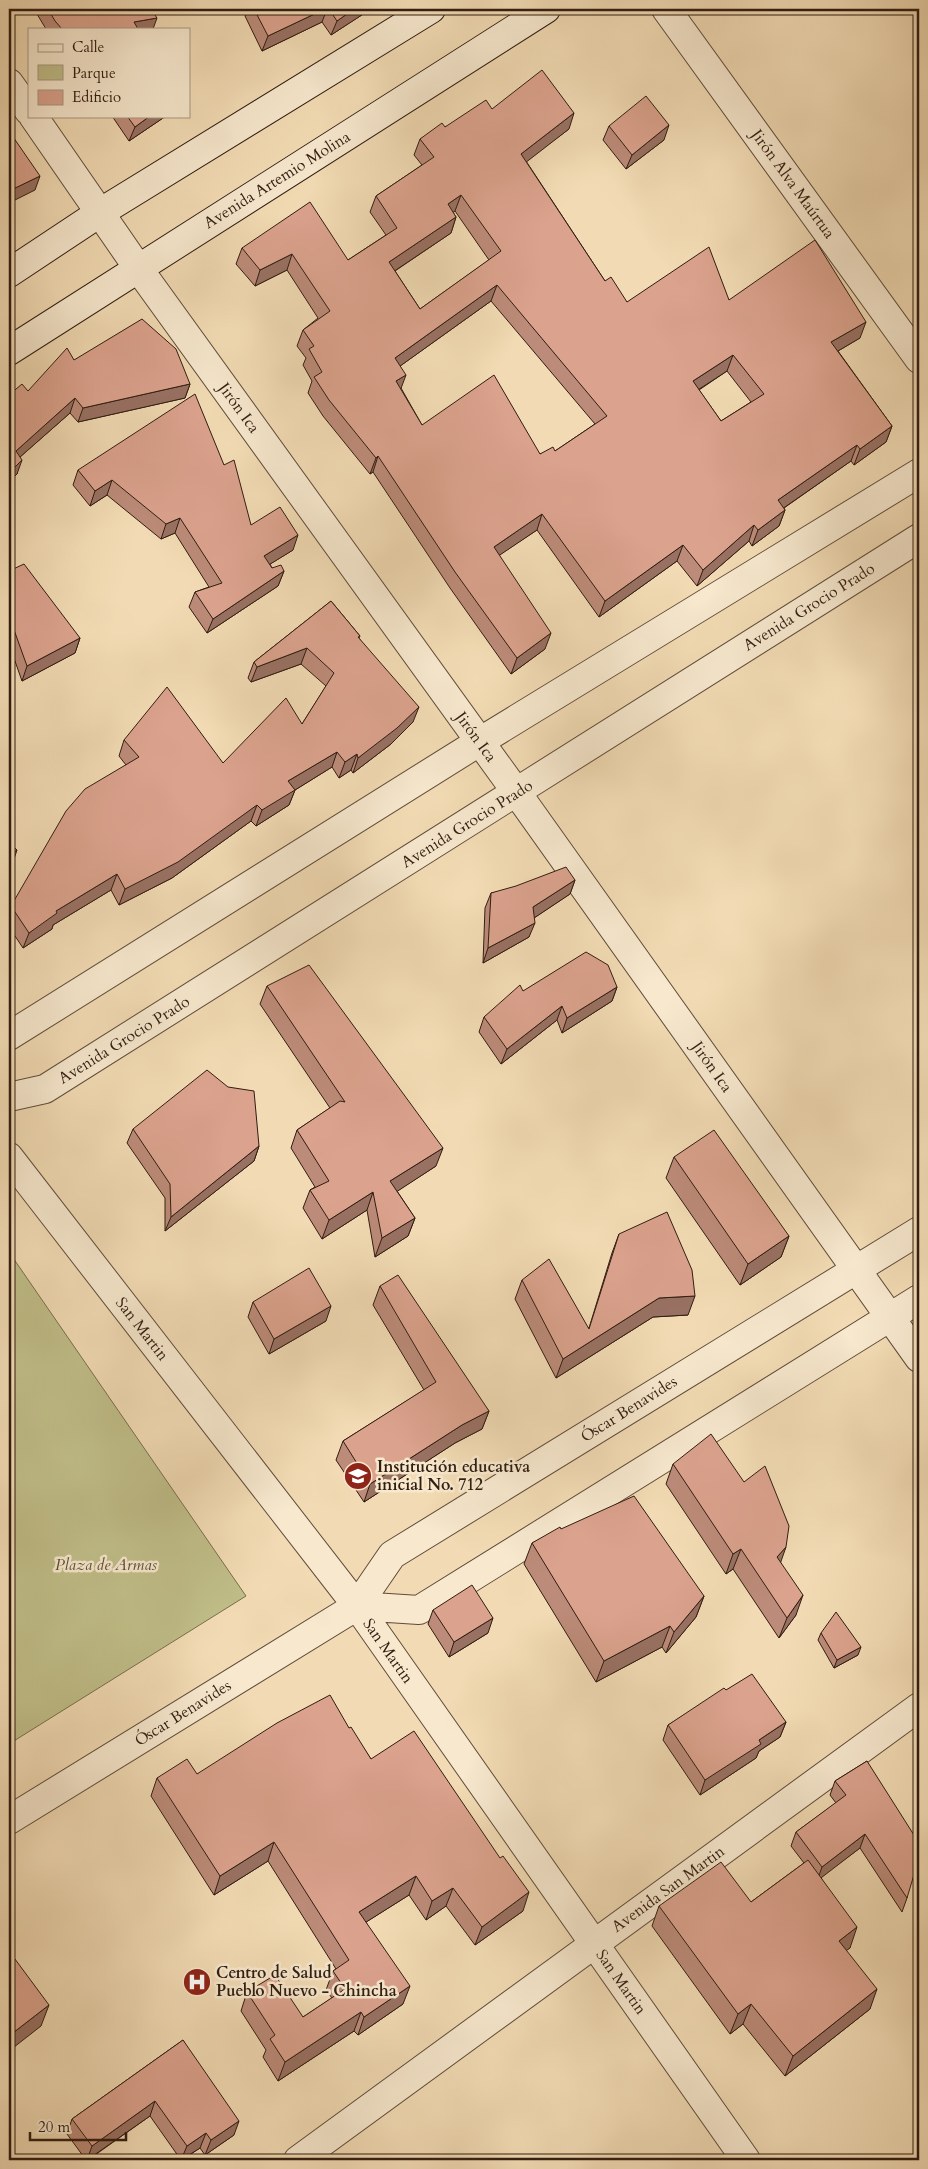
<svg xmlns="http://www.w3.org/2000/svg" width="928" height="2169" font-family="Cardo,serif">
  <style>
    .green { fill: #c0be89; stroke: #786e4d }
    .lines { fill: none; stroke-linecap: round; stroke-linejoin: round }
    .street-casing { stroke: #604c3a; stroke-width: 30 }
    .secondary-casing { stroke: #301d11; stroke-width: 30 }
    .street { stroke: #f7e8ce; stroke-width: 28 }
    .secondary { stroke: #f7e8ce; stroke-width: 28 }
    .wall { fill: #bc8b79; stroke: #301d11; fill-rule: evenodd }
    .shaded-wall { fill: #997163; stroke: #301d11 }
    .building { fill: #dba28d; stroke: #301d11; fill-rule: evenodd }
    .labels { text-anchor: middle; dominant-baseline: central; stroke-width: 5; stroke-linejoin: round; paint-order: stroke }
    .street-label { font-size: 16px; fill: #301d11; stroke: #f7e8ce }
    .poi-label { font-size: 16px; font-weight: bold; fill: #301d11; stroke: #f7e8ce; text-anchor: start }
    .park-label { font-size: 16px; font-style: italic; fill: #5b4d35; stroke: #f7e8ce }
  </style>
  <rect width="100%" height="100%" fill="#f2dbb4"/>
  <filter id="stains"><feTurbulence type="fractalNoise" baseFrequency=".004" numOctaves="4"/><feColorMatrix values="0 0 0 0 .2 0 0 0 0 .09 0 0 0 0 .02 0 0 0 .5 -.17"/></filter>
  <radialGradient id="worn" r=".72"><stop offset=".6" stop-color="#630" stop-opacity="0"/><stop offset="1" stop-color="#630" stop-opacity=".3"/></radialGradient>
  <path class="green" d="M 9,1252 L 246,1596 L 9,1744 Z"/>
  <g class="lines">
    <defs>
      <path id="street" d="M 666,9 L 919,359
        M 9,83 L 29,111
        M 33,116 L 138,268 L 517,793 L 919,1358
        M 9,1036 L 479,742 L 919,473
        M 9,1097 L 45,1089 L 919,538
        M 9,1157 L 357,1606 L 746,2160
        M 357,1606 L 419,1610 L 919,1299
        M 9,1820 L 357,1606 L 392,1555 L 919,1231
        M 298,2160 L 919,1707"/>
      <path id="secondary" d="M 9,273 L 101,212 L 431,9
        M 9,351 L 546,9"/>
    </defs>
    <use href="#street" class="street-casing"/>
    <use href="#secondary" class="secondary-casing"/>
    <use href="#street" class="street"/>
    <use href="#secondary" class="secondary"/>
  </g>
  <path class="wall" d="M 34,9 L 151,9 L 153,29 L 46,29 Z
    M 248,9 L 371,9 L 331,35 L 322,22 L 262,51 L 245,16 Z
    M 492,109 L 569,129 L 526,161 L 605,281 L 627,302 L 729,300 L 860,338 L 838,351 L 892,426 L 886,442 L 854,465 L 851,461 L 784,508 L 785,510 L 779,526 L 752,546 L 749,541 L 697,586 L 677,561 L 599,617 L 537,530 L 499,555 L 545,649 L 511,674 L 450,588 L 373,472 L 370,474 L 323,416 L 308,393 L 312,381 L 303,365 L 306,358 L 297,346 L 303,330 L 318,318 L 287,270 L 255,286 L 236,264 L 242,248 L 348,260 L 386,235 L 370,212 L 376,196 L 422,165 L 414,155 L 420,139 L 445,127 ZM 455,211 L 489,260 L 420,309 L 395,271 L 451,233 L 456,217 L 453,212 ZM 491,301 L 595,424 L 555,451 L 540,454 L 422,425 L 401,388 L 400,366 ZM 727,371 L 751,402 L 721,421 L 699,390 Z
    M 112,116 L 166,116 L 129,141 Z
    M 609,126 L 664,140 L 626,169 L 603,140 Z
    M 74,360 L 190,384 L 185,398 L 78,422 L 70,413 L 20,457 L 17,474 L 28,391 Z
    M 224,465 L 251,525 L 293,550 L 270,564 L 272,568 L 284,571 L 278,586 L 207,633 L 189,607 L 195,592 L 209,587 L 175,533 L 161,539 L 107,495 L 90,506 L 73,485 L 78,470 Z
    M 9,571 L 80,638 L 75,653 L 22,681 L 9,644 Z
    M 331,601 L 360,636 L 359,638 L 413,722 L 391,744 L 353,773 L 351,770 L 339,778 L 332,767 L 295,790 L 289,805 L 256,826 L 251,821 L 172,878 L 119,905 L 111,890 L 53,925 L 52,929 L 23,948 L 9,927 L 9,913 L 11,906 L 126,765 L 119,756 L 124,740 L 223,763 L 302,724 L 326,686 L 301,664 L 251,682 L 248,678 L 254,662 Z
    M 575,880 L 570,894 L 534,918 L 529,937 L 483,963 L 485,908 L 491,893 Z
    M 267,986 L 436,1166 L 397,1191 L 415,1218 L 408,1236 L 375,1257 L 367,1210 L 322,1239 L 303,1208 L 310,1190 L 315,1187 L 291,1148 L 297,1130 L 330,1108 L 260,1004 Z
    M 617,987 L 612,1001 L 562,1033 L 557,1020 L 501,1064 L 479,1032 L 484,1017 L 523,991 Z
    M 133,1129 L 259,1146 L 254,1161 L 165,1231 L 165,1198 L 127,1143 Z
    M 674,1157 L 789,1236 L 781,1257 L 740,1285 L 666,1178 Z
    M 619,1234 L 688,1315 L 653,1317 L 556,1378 L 515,1299 L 522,1280 L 589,1328 L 612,1253 Z
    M 380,1286 L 489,1411 L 482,1429 L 455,1443 L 364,1502 L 336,1460 L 343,1441 L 424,1390 L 373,1305 Z
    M 253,1302 L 326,1321 L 269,1354 L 248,1317 Z
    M 673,1464 L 781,1563 L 796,1615 L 779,1638 L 733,1569 L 726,1574 L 666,1484 Z
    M 561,1529 L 704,1596 L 696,1617 L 666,1653 L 662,1647 L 596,1682 L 524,1564 L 532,1543 Z
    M 433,1610 L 488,1633 L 449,1657 L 428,1624 Z
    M 821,1633 L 858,1655 L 834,1668 L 818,1640 Z
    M 726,1690 L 786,1722 L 780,1737 L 759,1751 L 756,1758 L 700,1795 L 663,1740 L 668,1725 Z
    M 349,1728 L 371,1759 L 523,1911 L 475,1945 L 446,1906 L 426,1920 L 409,1895 L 366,1922 L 403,2004 L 358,2035 L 354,2031 L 278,2081 L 263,2057 L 266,2050 L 241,2011 L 247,1992 L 303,2017 L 332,1998 L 326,1990 L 333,1971 L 336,1969 L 268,1861 L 214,1895 L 151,1796 L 157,1778 L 197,1774 Z
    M 867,1761 L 907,1898 L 902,1912 L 860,1848 L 821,1877 L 850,1948 L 846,1950 L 870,2009 L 785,2076 L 743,2024 L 730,2034 L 652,1926 L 659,1906 L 751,1902 L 804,1863 L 791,1846 L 796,1832 L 836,1803 L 830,1795 L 835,1781 Z
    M 183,2040 L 234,2135 L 205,2155 L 200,2148 L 182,2160 L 181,2160 L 150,2116 L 88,2160 L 86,2160 L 67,2134 L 72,2119 Z"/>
  <path class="shaded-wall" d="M 325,9 L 327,9 L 322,22 L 262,51 L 268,36 Z
    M 354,9 L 371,9 L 331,35 L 337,21 Z
    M 157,18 L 153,29 L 131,29 L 134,22 Z
    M 574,113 L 569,129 L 516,170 L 521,154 Z
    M 150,116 L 166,116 L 129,141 L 135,127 Z
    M 669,125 L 664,140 L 626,169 L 632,155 Z
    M 40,176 L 35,190 L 9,203 L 9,191 Z
    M 461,195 L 455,211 L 442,220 L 448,204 Z
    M 456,217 L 451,233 L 384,278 L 389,262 Z
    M 292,254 L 287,270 L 255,286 L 260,270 Z
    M 497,285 L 491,301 L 389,374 L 395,358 Z
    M 866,322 L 860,338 L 826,358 L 831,342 Z
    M 733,355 L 727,371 L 687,397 L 693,381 Z
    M 406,375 L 400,391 L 396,381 Z
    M 190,384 L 185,398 L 78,422 L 83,408 Z
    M 75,398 L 70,413 L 11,465 L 16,451 Z
    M 892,426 L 886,442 L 854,465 L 860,449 Z
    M 857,445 L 851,461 L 772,516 L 778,500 Z
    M 378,456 L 373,472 L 370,474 L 376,458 Z
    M 22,460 L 17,474 L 9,482 L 9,473 Z
    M 112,480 L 107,495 L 90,506 L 95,491 Z
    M 785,510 L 779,526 L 752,546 L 758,530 Z
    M 542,514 L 537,530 L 488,563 L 494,547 Z
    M 180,518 L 175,533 L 161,539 L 166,524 Z
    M 754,525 L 749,541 L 697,586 L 703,570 Z
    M 298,535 L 293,550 L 259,571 L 264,556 Z
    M 683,545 L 677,561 L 599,617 L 605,601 Z
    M 284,571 L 278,586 L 207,633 L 213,619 Z
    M 551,633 L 545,649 L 511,674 L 517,658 Z
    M 80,638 L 75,653 L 22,681 L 27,666 Z
    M 307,648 L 301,664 L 251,682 L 257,667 Z
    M 419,707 L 413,722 L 391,744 L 353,773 L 358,758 Z
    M 337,752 L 332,767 L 295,790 L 289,805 L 256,826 L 262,810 L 288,781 Z
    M 357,754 L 351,770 L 339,778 L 345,762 Z
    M 257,805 L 251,821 L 172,878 L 119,905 L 125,889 Z
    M 17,850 L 12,865 L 9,867 L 9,855 Z
    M 117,874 L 111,890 L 53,925 L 52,929 L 23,948 L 29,933 L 56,911 Z
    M 575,880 L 570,894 L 528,922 L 533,907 Z
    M 535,923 L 529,937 L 483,963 L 488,948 Z
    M 617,987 L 612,1001 L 562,1033 L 567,1018 Z
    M 562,1006 L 557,1020 L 501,1064 L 507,1049 Z
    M 259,1146 L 254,1161 L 165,1231 L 171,1217 Z
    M 443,1148 L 436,1166 L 384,1200 L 390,1181 Z
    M 373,1192 L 367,1210 L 322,1239 L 329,1220 Z
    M 415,1218 L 408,1236 L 375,1257 L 382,1238 Z
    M 789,1236 L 781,1257 L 740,1285 L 748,1264 Z
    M 695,1296 L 688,1315 L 653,1317 L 556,1378 L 563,1359 L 659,1298 Z
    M 331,1306 L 326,1321 L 269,1354 L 274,1339 Z
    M 489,1411 L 482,1429 L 455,1443 L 364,1502 L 370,1484 L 462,1425 Z
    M 786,1547 L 779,1567 L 777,1557 Z
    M 741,1549 L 733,1569 L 726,1574 L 733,1554 Z
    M 803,1595 L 796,1615 L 779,1638 L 787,1618 Z
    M 704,1596 L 696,1617 L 666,1653 L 674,1632 Z
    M 493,1618 L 488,1633 L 449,1657 L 454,1642 Z
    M 670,1626 L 662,1647 L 596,1682 L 604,1661 Z
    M 861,1647 L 858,1655 L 834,1668 L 837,1660 Z
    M 786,1722 L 780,1737 L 759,1751 L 756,1758 L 700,1795 L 705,1780 L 759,1740 Z
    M 865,1834 L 860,1848 L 817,1881 L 822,1867 Z
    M 274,1842 L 268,1861 L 214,1895 L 220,1876 Z
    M 416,1876 L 409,1895 L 352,1931 L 359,1912 Z
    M 453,1888 L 446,1906 L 426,1920 L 432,1901 Z
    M 529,1892 L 523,1911 L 475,1945 L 482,1927 Z
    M 857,1927 L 850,1948 L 831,1961 L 839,1941 Z
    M 410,1986 L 403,2004 L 358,2035 L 364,2017 Z
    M 877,1989 L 870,2009 L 785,2076 L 793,2056 Z
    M 751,2004 L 743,2024 L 730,2034 L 738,2014 Z
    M 49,2005 L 41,2026 L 9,2051 L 9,2036 Z
    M 361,2012 L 354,2031 L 278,2081 L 285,2062 Z
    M 155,2101 L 150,2116 L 87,2160 L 92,2146 Z
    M 239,2121 L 234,2135 L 205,2155 L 211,2140 Z
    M 206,2133 L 200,2148 L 181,2160 L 187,2146 Z"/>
  <path class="building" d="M 48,9 L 151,9 L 157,18 L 134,22 L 138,29 L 62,29 L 55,21 Z
    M 254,9 L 325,9 L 268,36 Z
    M 329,9 L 354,9 L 337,21 Z
    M 542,70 L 574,113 L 521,154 L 605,281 L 611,277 L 627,302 L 709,247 L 729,300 L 815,240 L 866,322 L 831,342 L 892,426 L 860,449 L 857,445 L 778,500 L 785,510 L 758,530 L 754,525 L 703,570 L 683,545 L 605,601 L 542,514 L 494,547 L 551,633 L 517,658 L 455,572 L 378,456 L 376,458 L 329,400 L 314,377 L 322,372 L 309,349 L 314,346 L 303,330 L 330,311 L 292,254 L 260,270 L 242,248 L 310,202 L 348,260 L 397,228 L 376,196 L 434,157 L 420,139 L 442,123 L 445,127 L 486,100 L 492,109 ZM 461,195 L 501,251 L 420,309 L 389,262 L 456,217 L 448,204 ZM 497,285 L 607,416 L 555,451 L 553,447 L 540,454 L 494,375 L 422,425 L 396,381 L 406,375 L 395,358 ZM 733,355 L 764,394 L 721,421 L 693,381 Z
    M 646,96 L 669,125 L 632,155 L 609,126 Z
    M 127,116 L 150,116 L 135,127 Z
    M 9,131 L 40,176 L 9,191 Z
    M 142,319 L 176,349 L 190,384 L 83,408 L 75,398 L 16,451 L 22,460 L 9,473 L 9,395 L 22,384 L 28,391 L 67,348 L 74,360 Z
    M 195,394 L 224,465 L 234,460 L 251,525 L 280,507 L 298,535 L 264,556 L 272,568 L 281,565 L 284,571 L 213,619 L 195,592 L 222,583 L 180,518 L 166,524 L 112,480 L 95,491 L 78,470 Z
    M 24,564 L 80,638 L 27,666 L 9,616 L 9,571 Z
    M 331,601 L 360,636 L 358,637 L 419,707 L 397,728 L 358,758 L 357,754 L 345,762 L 337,752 L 288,781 L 295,790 L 262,810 L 257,805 L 178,862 L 125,889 L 117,874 L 56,911 L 57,913 L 29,933 L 11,906 L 66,811 L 85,789 L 139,757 L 124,740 L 167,687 L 223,763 L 286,698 L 302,724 L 334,673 L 307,648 L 257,667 L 254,662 Z
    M 9,842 L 17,850 L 9,855 Z
    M 566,867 L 575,880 L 533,907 L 535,923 L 488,948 L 491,893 L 516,886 Z
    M 586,952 L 608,965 L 617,987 L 567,1018 L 562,1006 L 507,1049 L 484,1017 L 520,985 L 523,991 Z
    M 309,965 L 443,1148 L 390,1181 L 415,1218 L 382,1238 L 373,1192 L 329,1220 L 310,1190 L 329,1181 L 297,1130 L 340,1101 L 345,1102 L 267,986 Z
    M 207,1070 L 228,1087 L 254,1091 L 259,1146 L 171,1217 L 170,1184 L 133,1129 Z
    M 714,1130 L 789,1236 L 748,1264 L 674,1157 Z
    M 667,1212 L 692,1270 L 695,1296 L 659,1298 L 563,1359 L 522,1280 L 549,1259 L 589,1329 L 619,1234 Z
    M 309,1268 L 331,1306 L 274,1339 L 253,1302 Z
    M 398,1275 L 489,1411 L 462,1425 L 370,1484 L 343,1441 L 436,1382 L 380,1286 Z
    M 711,1434 L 744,1482 L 765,1466 L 789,1526 L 786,1547 L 777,1557 L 803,1595 L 787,1618 L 741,1549 L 733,1554 L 673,1464 Z
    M 634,1496 L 704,1596 L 674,1632 L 670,1626 L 604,1661 L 532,1543 L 560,1527 L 561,1529 Z
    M 472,1585 L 493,1618 L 454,1642 L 433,1610 Z
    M 836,1612 L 861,1647 L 837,1660 L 821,1633 Z
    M 752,1674 L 786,1722 L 759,1740 L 761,1744 L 705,1780 L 668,1725 L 724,1688 L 726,1690 Z
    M 330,1695 L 349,1728 L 351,1727 L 371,1759 L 414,1731 L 500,1858 L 503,1856 L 529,1892 L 482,1927 L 453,1888 L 432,1901 L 416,1876 L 359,1912 L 410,1986 L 364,2017 L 361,2012 L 285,2062 L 270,2039 L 275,2035 L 247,1992 L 275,1975 L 303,2017 L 345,1989 L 333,1971 L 349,1960 L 274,1842 L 220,1876 L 157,1778 L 187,1759 L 197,1774 L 277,1723 Z
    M 867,1761 L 919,1843 L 919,1858 L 907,1898 L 865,1834 L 822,1867 L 796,1832 L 846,1795 L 835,1781 Z
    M 808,1860 L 857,1927 L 839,1941 L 877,1989 L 793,2056 L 751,2004 L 738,2014 L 659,1906 L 721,1862 L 751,1902 Z
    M 9,1951 L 49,2005 L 9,2036 Z
    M 183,2040 L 239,2121 L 211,2140 L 206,2133 L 187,2146 L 155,2101 L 92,2146 L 72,2119 Z"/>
  <defs>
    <symbol id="school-disc" viewBox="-11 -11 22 22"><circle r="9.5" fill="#8f2418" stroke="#f7e8ce"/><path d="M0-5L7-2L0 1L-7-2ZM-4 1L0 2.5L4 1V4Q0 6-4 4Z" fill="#fff"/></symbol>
    <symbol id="hospital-disc" viewBox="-11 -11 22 22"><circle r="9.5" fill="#8f2418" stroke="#f7e8ce"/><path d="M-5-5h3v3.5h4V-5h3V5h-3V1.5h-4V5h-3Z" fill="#fff"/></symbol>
  </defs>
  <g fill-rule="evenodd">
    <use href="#school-disc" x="342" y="1460" width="32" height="32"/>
    <use href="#hospital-disc" x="181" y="1966" width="32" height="32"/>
  </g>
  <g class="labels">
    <g class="street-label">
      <text transform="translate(277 180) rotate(-32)">Avenida Artemio Molina</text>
      <text transform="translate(793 184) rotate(54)">Jirón Alva Maúrtua</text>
      <text transform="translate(239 408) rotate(54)">Jirón Ica</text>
      <text transform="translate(809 607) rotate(-32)">Avenida Grocio Prado</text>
      <text transform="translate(476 737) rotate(54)">Jirón Ica</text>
      <text transform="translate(467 824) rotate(-32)">Avenida Grocio Prado</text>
      <text transform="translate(124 1040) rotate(-32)">Avenida Grocio Prado</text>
      <text transform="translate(712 1067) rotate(55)">Jirón Ica</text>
      <text transform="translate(142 1329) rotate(52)">San Martin</text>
      <text transform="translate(629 1409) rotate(-32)">Óscar Benavides</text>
      <text transform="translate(388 1651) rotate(55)">San Martin</text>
      <text transform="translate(183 1713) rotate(-32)">Óscar Benavides</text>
      <text transform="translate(668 1889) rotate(-36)">Avenida San Martin</text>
      <text transform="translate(621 1982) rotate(55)">San Martin</text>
    </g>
    <g class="poi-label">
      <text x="377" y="1467">Institución educativa<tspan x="377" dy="18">inicial No. 712</tspan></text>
      <text x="216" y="1973">Centro de Salud<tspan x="216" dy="18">Pueblo Nuevo - Chincha</tspan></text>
    </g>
    <g class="park-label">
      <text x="106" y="1565">Plaza de Armas</text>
    </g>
  </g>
  <rect width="928" height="2169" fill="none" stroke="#f2dbb4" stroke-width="30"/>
  <rect x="10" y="10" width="908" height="2149" fill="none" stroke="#301d11" stroke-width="2.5"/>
  <rect x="15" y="15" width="898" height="2139" fill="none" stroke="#301d11"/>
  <rect x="28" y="28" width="162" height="90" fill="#f7e8ce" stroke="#a79782"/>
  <rect x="38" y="44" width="25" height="8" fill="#f7e8ce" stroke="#a79782"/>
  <text x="72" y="52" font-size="15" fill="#301d11">Calle</text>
  <rect x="38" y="65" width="25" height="15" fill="#c0be89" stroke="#a79782"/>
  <text x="72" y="78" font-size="15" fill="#301d11">Parque</text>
  <rect x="38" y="90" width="25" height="15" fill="#dba28d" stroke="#a79782"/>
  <text x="72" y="102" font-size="15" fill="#301d11">Edificio</text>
  <path d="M30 2132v8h96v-8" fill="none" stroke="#301d11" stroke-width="2.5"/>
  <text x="38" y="2132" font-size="15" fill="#301d11" stroke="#f7e8ce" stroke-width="4" paint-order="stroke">20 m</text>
  <rect width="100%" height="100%" filter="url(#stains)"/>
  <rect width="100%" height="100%" fill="url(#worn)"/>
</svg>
